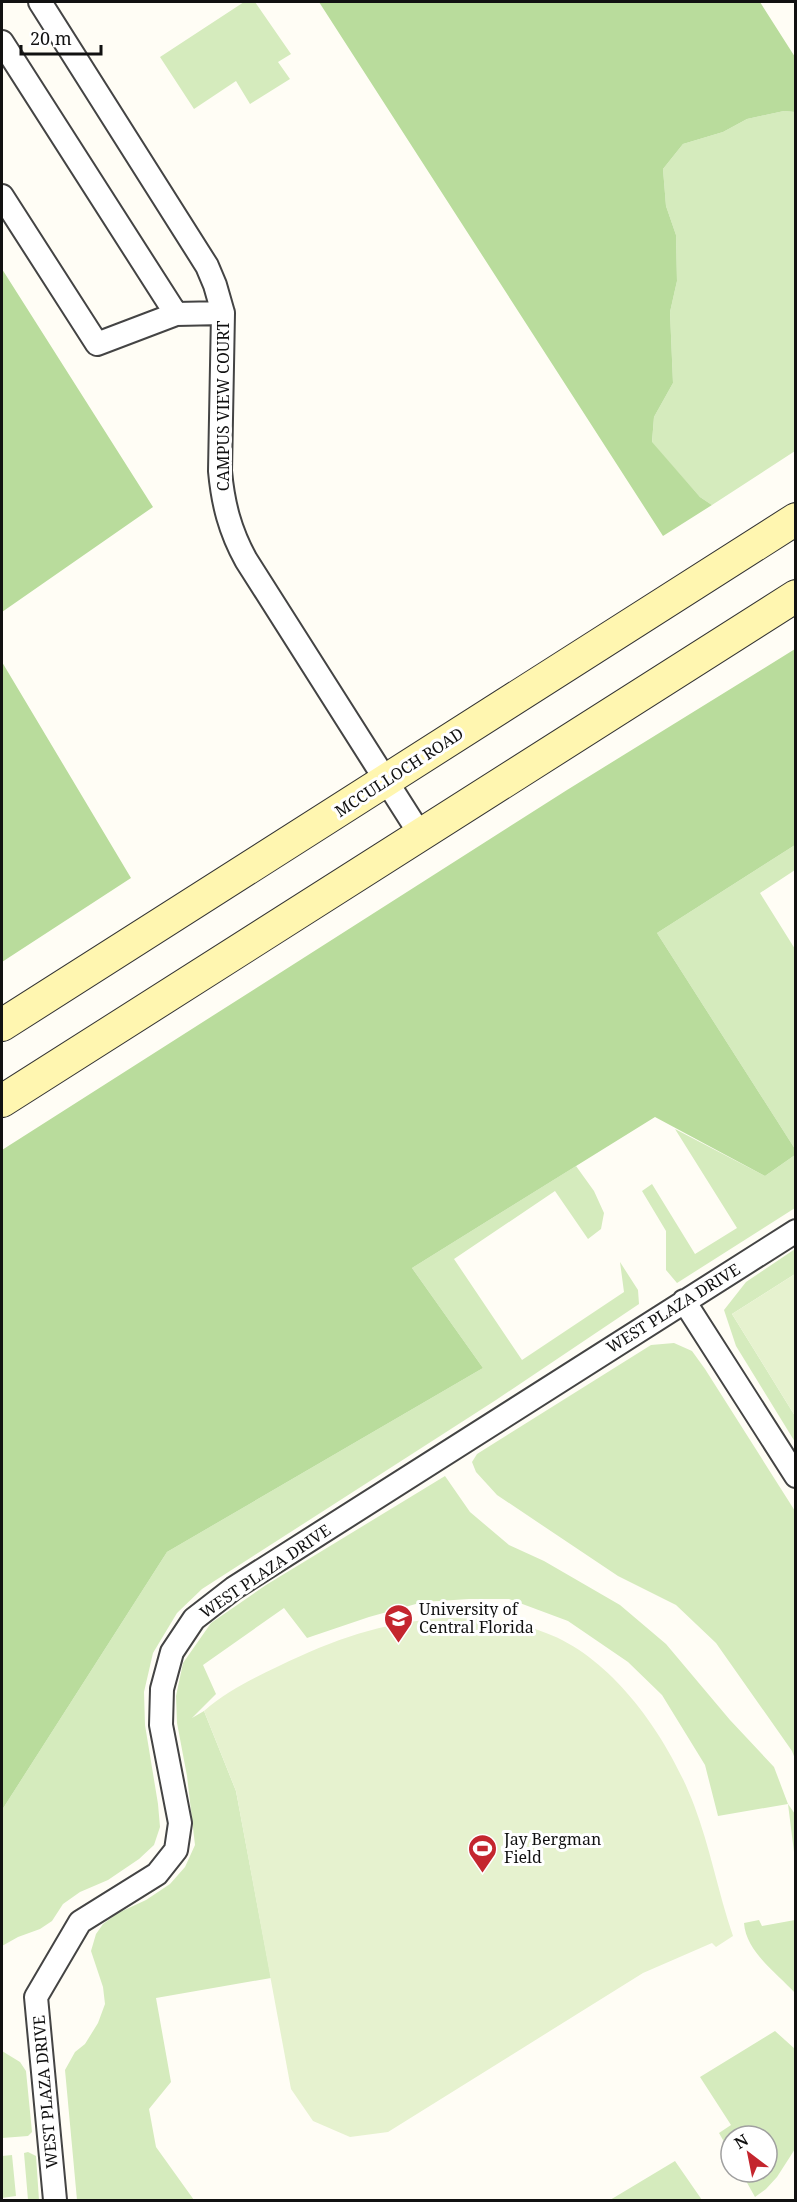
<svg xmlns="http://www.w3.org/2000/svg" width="797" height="2202" font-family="'Noto Serif',serif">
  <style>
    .green { fill: #d5ebbd }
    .forest { fill: #b9dc9c }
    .pitch { fill: #e6f2cf }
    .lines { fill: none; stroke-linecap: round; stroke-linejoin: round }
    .street-casing { stroke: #444; stroke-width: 26 }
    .secondary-casing { stroke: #333; stroke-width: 34 }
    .street { stroke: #fff; stroke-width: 22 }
    .secondary { stroke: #fff6b0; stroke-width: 32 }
    .labels { text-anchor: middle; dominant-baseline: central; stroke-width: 6; stroke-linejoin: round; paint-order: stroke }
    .street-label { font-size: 16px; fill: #111; stroke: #fff }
    .poi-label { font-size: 16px; fill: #111; stroke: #fff; text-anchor: start }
  </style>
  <rect width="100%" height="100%" fill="#fffdf5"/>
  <path class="green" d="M 244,2 L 255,2 L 291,54 L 278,62 L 290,79 L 250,104 L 236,81 L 194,109 L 160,57 Z
    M 784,111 L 795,112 L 795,451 L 712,505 L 700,497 L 652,443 L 654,417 L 673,383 L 670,312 L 677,281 L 676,235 L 666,206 L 663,169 L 683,144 L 723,132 L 747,119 Z
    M 795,845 L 795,870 L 760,893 L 795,949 L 795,1149 L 657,933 Z
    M 675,1129 L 765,1176 L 795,1155 L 795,1208 L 677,1283 L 666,1270 L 666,1231 L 642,1191 L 652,1184 L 695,1254 L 737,1228 Z
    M 576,1166 L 594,1191 L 604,1213 L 601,1229 L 588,1239 L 555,1191 L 454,1259 L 522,1360 L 624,1292 L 620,1262 L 638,1290 L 639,1304 L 496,1400 L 202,1589 L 177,1613 L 153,1653 L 144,1692 L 145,1725 L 158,1804 L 160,1827 L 154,1845 L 139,1859 L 108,1880 L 80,1892 L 63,1904 L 52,1921 L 40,1929 L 18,1937 L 2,1946 L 2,1810 L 167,1552 L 483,1368 L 412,1268 Z
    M 795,1249 L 795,1274 L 732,1314 L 795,1416 L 795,1442 L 736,1346 L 724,1310 L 746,1282 Z
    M 674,1343 L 692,1351 L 705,1369 L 795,1511 L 795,1759 L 792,1751 L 716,1643 L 676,1605 L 618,1576 L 497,1495 L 476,1472 L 472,1462 L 477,1454 L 651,1345 Z
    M 445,1476 L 470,1512 L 509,1545 L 544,1561 L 620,1605 L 666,1644 L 730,1720 L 774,1767 L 788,1804 L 795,1814 L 795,1860 L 788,1804 L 718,1816 L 705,1765 L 662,1695 L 628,1662 L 568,1621 L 509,1599 L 469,1599 L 423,1602 L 369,1617 L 307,1638 L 284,1608 L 203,1665 L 216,1694 L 192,1718 L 204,1711 L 236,1791 L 271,1978 L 156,1998 L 171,2082 L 149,2109 L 156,2147 L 194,2200 L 77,2200 L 65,2070 L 75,2052 L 85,2044 L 98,2023 L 105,2004 L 103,1987 L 91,1951 L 96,1934 L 103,1924 L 118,1913 L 146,1900 L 170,1884 L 185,1867 L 195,1845 L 187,1776 L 177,1723 L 176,1696 L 183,1663 L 211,1623 L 266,1585 Z
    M 759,1920 L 762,1926 L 795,1920 L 795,1993 C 777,1973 746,1952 744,1923 Z
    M 775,2031 L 795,2049 L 795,2149 L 777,2177 L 766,2189 L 755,2197 L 741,2172 L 767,2172 L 767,2136 L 731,2136 L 731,2154 L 719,2133 L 731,2125 L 700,2077 Z
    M 2,2051 L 20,2062 L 26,2071 L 32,2132 L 28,2136 L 2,2138 Z
    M 28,2152 L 36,2156 L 39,2200 L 28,2200 L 24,2153 Z
    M 12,2155 L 16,2196 L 2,2198 L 2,2156 Z
    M 675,2161 L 702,2200 L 610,2200 Z"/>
  <path class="forest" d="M 319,2 L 760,2 L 795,57 L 795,112 L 784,111 L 747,119 L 723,132 L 683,144 L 663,169 L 666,206 L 676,235 L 677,281 L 670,312 L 673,383 L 654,417 L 652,442 L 700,497 L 712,505 L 663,536 Z
    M 2,269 L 153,507 L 2,612 Z
    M 795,649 L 795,845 L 657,933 L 795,1149 L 795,1155 L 765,1176 L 655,1117 L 412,1268 L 483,1368 L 167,1552 L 2,1810 L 2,1150 L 567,790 Z
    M 2,662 L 131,878 L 2,962 Z"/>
  <path class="pitch" d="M 795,1274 L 795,1416 L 732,1314 Z
    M 443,1618 C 478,1618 513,1620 546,1633 C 614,1658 669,1739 694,1805 C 710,1847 718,1892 733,1936 L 716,1947 L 712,1943 L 643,1973 L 388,2132 L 350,2137 L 313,2121 L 291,2089 L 236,1791 L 204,1711 C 227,1691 252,1679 279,1666 C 335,1639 380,1623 443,1618 Z"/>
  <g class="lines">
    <defs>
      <path id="street" d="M 40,2 L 207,266 L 215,285 L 223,313 L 220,471 C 223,504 230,531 246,560 L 420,834
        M 2,42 L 176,314 L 223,313
        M 2,196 L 97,344 L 176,314
        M 684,1301 L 796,1476
        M 55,2200 L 36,1997 L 80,1922 L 157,1874 L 176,1850 L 180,1823 L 161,1725 L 162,1689 L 172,1652 L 194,1619 L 234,1588 L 796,1231"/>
      <path id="secondary" d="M 2,1025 L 796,519
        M 2,1101 L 796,596"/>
    </defs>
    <use href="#street" class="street-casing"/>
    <use href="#secondary" class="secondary-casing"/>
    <use href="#street" class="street"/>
    <use href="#secondary" class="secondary"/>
  </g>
  <defs>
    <symbol id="university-pin" viewBox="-11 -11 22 30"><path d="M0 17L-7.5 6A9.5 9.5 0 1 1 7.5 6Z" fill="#c4262e" stroke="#fff"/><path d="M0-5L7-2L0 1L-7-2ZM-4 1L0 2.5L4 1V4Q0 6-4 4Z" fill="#fff"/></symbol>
    <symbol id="stadium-pin" viewBox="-11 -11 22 30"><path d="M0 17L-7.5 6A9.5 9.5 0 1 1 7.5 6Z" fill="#c4262e" stroke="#fff"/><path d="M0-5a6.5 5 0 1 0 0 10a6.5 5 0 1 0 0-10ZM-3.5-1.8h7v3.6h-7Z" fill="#fff"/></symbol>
  </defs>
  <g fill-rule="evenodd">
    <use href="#university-pin" x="382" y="1602" width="33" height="45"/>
    <use href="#stadium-pin" x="466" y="1832" width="33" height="45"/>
  </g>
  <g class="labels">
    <g class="street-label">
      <text transform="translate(223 406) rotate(-90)">CAMPUS VIEW COURT</text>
      <text transform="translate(399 772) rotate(-33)">MCCULLOCH ROAD</text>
      <text transform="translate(673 1308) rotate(-32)">WEST PLAZA DRIVE</text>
      <text transform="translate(265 1571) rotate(-34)">WEST PLAZA DRIVE</text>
      <text transform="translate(45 2092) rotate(-95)">WEST PLAZA DRIVE</text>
    </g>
    <g class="poi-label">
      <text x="419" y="1609">University of<tspan x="419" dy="18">Central Florida</tspan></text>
      <text x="504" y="1839">Jay Bergman<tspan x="504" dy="18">Field</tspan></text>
    </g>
  </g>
  <rect width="797" height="2202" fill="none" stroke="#111111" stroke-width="6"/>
  <g transform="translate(749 2154) rotate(328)"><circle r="28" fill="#ffffff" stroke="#a0a0a0" stroke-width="1.5"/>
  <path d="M0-4.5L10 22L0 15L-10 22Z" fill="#c4262e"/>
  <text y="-9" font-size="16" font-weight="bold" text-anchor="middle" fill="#111111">N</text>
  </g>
  <path d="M21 45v9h80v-9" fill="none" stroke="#111111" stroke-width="3"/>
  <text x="30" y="45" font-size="18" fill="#111111" stroke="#ffffff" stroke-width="4.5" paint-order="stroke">20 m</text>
</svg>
